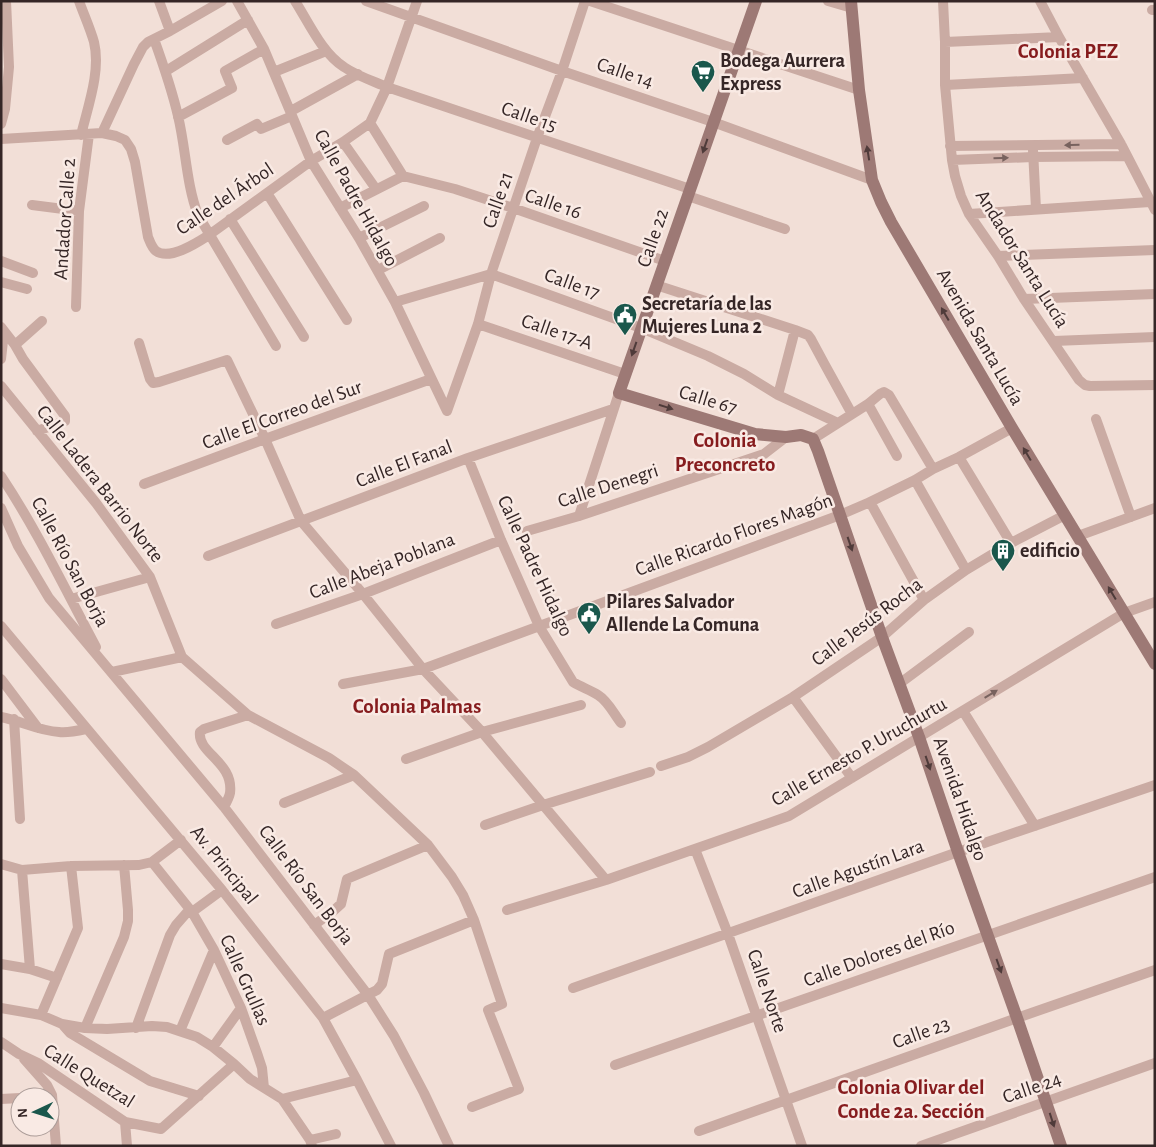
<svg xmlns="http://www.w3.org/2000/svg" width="1156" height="1147" font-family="'Alegreya Sans',sans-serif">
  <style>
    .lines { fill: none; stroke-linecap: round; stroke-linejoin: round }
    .street { stroke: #caaba3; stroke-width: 10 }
    .secondary { stroke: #9d7975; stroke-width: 12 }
    .oneway { fill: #78625e }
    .oneway2 { fill: #4f3b3a }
    .labels { text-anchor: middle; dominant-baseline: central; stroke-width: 5; stroke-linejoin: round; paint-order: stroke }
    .poi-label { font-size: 20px; font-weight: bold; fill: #352626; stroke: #f9eae4; text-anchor: start }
    .street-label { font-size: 20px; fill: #352626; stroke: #f9eae4 }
    .neighbourhood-label { font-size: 21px; font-weight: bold; fill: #861c1e; stroke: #f9eae4 }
  </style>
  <rect width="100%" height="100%" fill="#f2dfd7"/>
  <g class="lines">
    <path class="street" d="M 79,1 C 84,15 90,28 94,42 C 101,71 88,106 81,135
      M 159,1 L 170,31
      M 237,1 L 264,49 L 311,161 L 359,238 L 395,302 L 447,411
      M 295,1 C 309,23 322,53 344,67 C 357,76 373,81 387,87 L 690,189
      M 366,1 L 562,71 L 713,122 L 872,180
      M 590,1 L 859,90
      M 828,1 L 852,8
      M 943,1 L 945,42 L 945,85 L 952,160 L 955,176 L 961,196 L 969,214 L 998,256 L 1024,299 L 1079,380 L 1085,385 L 1090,386 L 1155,385
      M 1040,1 L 1059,37 L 1121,144 L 1155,210
      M 1152,10 L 1155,10
      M 154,39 C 163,64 172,90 178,116 C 186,149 186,183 198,215 L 276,346
      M 945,42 L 1059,37
      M 166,71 L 248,20
      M 274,72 L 326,51
      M 945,85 L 1083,78
      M 291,111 L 358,74
      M 178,117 L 232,88 L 225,71 L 264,49
      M 370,123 L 403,176 L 455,189 L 513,208 L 665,261
      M 1,124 L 5,109 L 9,67 L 6,1
      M 102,133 L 134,64 L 143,47 L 148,42 L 170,31 L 222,1
      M 1,139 L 102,133 L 116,136 L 125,140 L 131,149 L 135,162 L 148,237 C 150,242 152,248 156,251 C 170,261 198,242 209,235 L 311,161 L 343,142 L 370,123 L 387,87 L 417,1
      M 227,140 L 257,124 L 261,129 L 292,116
      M 343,142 L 376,189
      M 950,146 L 1121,144
      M 1033,150 L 1036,209
      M 952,160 L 1033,157 L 1127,156
      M 267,193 L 347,320
      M 688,196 L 785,229
      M 32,205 L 79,211
      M 340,208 L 403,176
      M 969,214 L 1150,202
      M 230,219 L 304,337
      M 359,238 L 424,206
      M 998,256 L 1155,250
      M 1,261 L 33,273
      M 378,270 L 440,238
      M 1,282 L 27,289
      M 656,285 L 795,330 L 808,335 L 811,339 L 825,365 L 852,414
      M 1024,299 L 1155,294
      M 395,302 L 491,274 L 641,328 L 708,356 L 744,374 L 778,395 L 838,423
      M 76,307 L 79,211 L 89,134
      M 478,324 L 625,374
      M 1,327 L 15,345 L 23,359 L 65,416 L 65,421 L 37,431
      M 1054,341 L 1155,337
      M 139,343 L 150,379 L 153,383 L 159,382 L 227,360 L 265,439 L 301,521 L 363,594 L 423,669 L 482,732 L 606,880
      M 15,345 L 42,321
      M 1,359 L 3,341 L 1,327
      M 1,386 L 96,503 L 150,577 L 182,657 L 248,715 L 329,758 L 354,775 L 428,845 L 452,877 L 463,895 L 474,920 L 502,1004 L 488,1010 L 519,1089 L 472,1107
      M 778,395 L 795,330
      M 868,404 L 897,456
      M 447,411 L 478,324 L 491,274 L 537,138 L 562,71 L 585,1
      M 1096,419 L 1131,517
      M 813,439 L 868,404 L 880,394 L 884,392 L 889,395 L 933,469
      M 959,457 L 1011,543
      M 468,458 L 501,540 L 539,626 L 573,682 C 581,687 590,690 598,695 C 608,701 614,714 621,723
      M 1,476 C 37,530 65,589 96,647
      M 915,480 L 966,570
      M 144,484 L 265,439 L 431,379
      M 870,502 L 924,600
      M 1,508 L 18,546 L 49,598 L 224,807 L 368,995 L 394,1036 L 424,1093 L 449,1146
      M 579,516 L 619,393
      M 527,531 L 579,516 L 764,454 L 786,437
      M 1078,536 L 1155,508
      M 208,556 L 468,458 L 613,409
      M 71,599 L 150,577
      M 276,624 L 363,594 L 501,540
      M 1,626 L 222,890 L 323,1018 L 357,1080 L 391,1146
      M 112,672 L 182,657
      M 1,679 L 38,728
      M 343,684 L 423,669 L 840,515 L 870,502 L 915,480 L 933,469 L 959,457 L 1012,428
      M 899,684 L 969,632
      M 793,697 L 852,778
      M 963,711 L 1035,826
      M 1,717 C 21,721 39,731 59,732 C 68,733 77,731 86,729
      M 14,719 L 20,819
      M 406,759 L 482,732 L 581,705
      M 661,766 L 688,757 L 708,747 L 793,697 L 882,637 L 924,600 L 966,570 L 1011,543 L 1065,515
      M 284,803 L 354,775
      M 224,807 C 226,803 229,798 230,793 C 234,762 197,753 200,732 L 204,729 L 248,715
      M 485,825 L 543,805 L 650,772
      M 181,840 L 152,862 L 192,912 L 214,950 L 241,1008 L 257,1053 L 262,1068 L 264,1088
      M 695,849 L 728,934 L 802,1146
      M 1,864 L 22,870 L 71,866 L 139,865 L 152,862
      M 22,870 L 30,969
      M 507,910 L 606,880 L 789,816 L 1124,613 L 1155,602
      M 192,912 L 222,890
      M 314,925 L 331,913 L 341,904 L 347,879 L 428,845
      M 1,964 L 30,969 L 57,978
      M 573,988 L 958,852 L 1155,785
      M 1,1008 L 41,1015 L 62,1024 L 85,1028 L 107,1029 L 152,1026 L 167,1027 L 197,1037 L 213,1047 L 234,1064 L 250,1079 L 282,1099 L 310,1140 L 312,1146
      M 41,1015 L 78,928 L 71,866
      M 323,1018 L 377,990 L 382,984 L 389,954 L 474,920
      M 62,1024 L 70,1033 L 150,1081 L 199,1096
      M 85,1028 L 124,937 L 128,921 L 128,910 L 124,865
      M 136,1028 L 170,935 L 176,925 L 190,909
      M 180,1031 L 214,950
      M 1,1042 L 19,1054 L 38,1063 L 125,1122 L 161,1129 L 234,1064
      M 213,1047 L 241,1008
      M 24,1059 L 47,1085 L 52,1095 L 56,1146
      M 615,1065 C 795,1003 975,939 1155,877
      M 28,1097 L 52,1095
      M 1,1099 L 20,1098
      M 282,1099 L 357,1080
      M 125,1122 L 127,1146
      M 699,1131 L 1017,1018 L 1155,970
      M 310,1140 L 336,1134
      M 921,1146 L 1155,1063"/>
    <path class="secondary" d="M 756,1 L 619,393 L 755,434 L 786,437 L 801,435 L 813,439 L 818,451 L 882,637 L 919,737 L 958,852 L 1017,1018 L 1061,1146
      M 851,1 L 859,90 L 872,180 L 881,202 L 891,222 L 1012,428 L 1155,664"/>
  </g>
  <defs><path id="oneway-solid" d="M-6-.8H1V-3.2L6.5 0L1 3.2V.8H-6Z" transform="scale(1.25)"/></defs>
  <g class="oneway">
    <use href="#oneway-solid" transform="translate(1072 145) rotate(179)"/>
    <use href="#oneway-solid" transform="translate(1001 158) rotate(-2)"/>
    <use href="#oneway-solid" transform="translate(991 694) rotate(-31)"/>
  </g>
  <g class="oneway2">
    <use href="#oneway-solid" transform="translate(705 146) rotate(109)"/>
    <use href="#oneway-solid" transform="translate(868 153) rotate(-99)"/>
    <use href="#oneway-solid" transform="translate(945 314) rotate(-120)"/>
    <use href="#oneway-solid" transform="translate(634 349) rotate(109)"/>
    <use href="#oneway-solid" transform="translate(666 407) rotate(17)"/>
    <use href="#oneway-solid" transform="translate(1027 454) rotate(-121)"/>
    <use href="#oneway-solid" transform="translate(850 544) rotate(71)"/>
    <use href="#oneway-solid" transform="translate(1112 593) rotate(-121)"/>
    <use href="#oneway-solid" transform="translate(928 763) rotate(71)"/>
    <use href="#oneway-solid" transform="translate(999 966) rotate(70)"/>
    <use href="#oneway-solid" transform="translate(1052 1120) rotate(72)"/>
  </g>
  <defs>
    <symbol id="supermarket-pin" viewBox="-11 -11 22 30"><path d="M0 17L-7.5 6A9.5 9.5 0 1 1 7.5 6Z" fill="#1a574c" stroke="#f9eae4"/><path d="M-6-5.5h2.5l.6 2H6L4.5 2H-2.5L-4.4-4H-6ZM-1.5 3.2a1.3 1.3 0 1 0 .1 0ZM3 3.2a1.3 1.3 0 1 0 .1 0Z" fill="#fff"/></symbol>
    <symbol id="civic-pin" viewBox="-11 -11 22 30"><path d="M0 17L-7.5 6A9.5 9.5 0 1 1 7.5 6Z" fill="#1a574c" stroke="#f9eae4"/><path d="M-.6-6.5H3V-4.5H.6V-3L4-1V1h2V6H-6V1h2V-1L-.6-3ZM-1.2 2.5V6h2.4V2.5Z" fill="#fff"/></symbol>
    <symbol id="building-pin" viewBox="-11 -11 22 30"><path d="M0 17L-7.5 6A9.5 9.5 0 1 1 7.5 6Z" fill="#1a574c" stroke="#f9eae4"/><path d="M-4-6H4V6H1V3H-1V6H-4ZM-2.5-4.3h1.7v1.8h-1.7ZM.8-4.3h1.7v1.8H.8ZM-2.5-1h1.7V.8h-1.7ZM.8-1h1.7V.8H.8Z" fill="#fff"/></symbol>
  </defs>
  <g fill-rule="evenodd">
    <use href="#supermarket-pin" x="689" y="58" width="28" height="38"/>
    <use href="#civic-pin" x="611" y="301" width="28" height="38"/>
    <use href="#building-pin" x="989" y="537" width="28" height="38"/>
    <use href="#civic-pin" x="575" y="600" width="28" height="38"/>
  </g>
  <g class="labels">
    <g class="poi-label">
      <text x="720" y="61">Bodega Aurrera<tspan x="720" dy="23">Express</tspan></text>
      <text x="642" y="304">Secretaría de las<tspan x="642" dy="23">Mujeres Luna 2</tspan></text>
      <text x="1020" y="551">edificio</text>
      <text x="606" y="602">Pilares Salvador<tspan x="606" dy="23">Allende La Comuna</tspan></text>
    </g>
    <g class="street-label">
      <text transform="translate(625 73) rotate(19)">Calle 14</text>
      <text transform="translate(529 117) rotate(19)">Calle 15</text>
      <text transform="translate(356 198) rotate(61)">Calle Padre Hidalgo</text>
      <text transform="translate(225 199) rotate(-34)">Calle del Árbol</text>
      <text transform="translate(498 200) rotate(-71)">Calle 21</text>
      <text transform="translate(553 204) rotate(19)">Calle 16</text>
      <text transform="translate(65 219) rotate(-86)">Andador Calle 2</text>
      <text transform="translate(653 238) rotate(-71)">Calle 22</text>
      <text transform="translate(1022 259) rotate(58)">Andador Santa Lucía</text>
      <text transform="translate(572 284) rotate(20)">Calle 17</text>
      <text transform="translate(557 332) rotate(19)">Calle 17-A</text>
      <text transform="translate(980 337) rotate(60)">Avenida Santa Lucía</text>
      <text transform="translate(708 400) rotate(17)">Calle 67</text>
      <text transform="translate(282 415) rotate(-20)">Calle El Correo del Sur</text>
      <text transform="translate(404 464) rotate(-21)">Calle El Fanal</text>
      <text transform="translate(100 484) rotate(52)">Calle Ladera Barrio Norte</text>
      <text transform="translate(608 486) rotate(-18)">Calle Denegri</text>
      <text transform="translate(734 535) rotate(-20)">Calle Ricardo Flores Magón</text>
      <text transform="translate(70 562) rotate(62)">Calle Río San Borja</text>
      <text transform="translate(382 566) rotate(-21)">Calle Abeja Poblana</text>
      <text transform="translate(535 566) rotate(65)">Calle Padre Hidalgo</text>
      <text transform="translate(867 622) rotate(-37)">Calle Jesús Rocha</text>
      <text transform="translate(859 752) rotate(-30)">Calle Ernesto P. Uruchurtu</text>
      <text transform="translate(960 799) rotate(71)">Avenida Hidalgo</text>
      <text transform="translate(224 865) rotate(51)">Av. Principal</text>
      <text transform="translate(858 869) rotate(-20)">Calle Agustín Lara</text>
      <text transform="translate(306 885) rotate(53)">Calle Río San Borja</text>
      <text transform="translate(879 954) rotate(-20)">Calle Dolores del Río</text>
      <text transform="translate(245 980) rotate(66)">Calle Grullas</text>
      <text transform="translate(767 991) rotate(71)">Calle Norte</text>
      <text transform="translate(921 1033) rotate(-20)">Calle 23</text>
      <text transform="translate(89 1076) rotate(32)">Calle Quetzal</text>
      <text transform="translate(1032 1088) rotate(-19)">Calle 24</text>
    </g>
    <g class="neighbourhood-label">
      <text x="1068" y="51">Colonia PEZ</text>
      <text x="725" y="440">Colonia<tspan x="725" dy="24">Preconcreto</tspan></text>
      <text x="417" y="706">Colonia Palmas</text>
      <text x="911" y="1087">Colonia Olivar del<tspan x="911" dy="24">Conde 2a. Sección</tspan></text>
    </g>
  </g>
  <rect width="1156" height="1147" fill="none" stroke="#352626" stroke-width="5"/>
  <g transform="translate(35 1112) rotate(266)"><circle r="24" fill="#f9eae4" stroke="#ab9c98"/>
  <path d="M0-4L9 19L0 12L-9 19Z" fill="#1a574c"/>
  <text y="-8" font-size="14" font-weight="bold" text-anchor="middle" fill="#352626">N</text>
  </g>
</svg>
